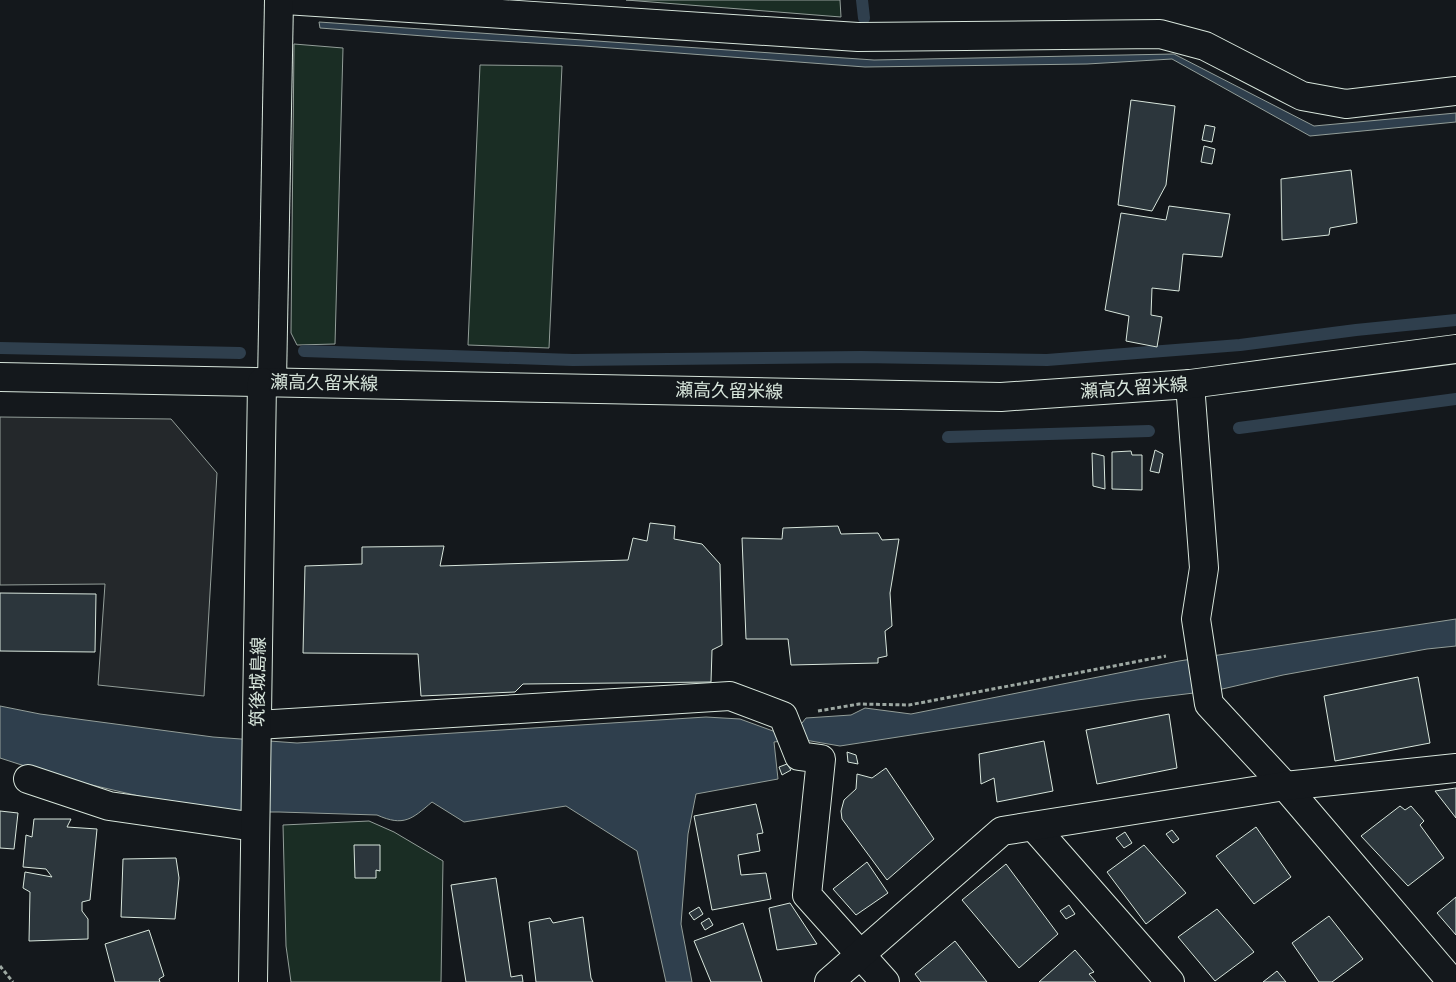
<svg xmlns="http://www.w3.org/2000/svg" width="1456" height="982" font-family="Karla,'Noto Sans JP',sans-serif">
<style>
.green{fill:#1a2d24;stroke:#939e99}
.parking{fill:#24282b;stroke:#939e99}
.water{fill:#2f3f4d;stroke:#939e99}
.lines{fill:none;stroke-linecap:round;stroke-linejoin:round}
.stream{stroke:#2f3f4d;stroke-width:12}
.building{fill:#2c363c;stroke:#d8e6dc}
.minor-casing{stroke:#d8e6dc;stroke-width:30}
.major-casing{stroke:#d8e6dc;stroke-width:30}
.path{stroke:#9da8a2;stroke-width:3;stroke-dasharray:4 2.5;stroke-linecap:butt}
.minor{stroke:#14181c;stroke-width:28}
.major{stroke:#14181c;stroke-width:28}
.labels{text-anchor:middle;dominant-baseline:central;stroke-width:4;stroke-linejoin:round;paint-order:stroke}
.street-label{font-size:18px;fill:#d8e6dc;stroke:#14181c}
</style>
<rect width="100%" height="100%" fill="#14181c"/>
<g class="green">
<path d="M626,0H840L841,17Z"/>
<path d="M294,44L343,48L335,344L297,345L291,333Z"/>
<path d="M480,65L562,66L549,348L468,345Z"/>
<path d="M369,821L394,832L443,861L441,982H291L286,946L283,825Z"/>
</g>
<path class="parking" d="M0,417L171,419L217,473L204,696L98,685L105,584L0,585Z"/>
<g class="water">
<path d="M319,22L874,60L1174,54L1314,126L1456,113V122L1310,136L1172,59L1087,64L865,67L584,46L450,38L320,28Z"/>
<path d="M1456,619V646L1427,649L1283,675L1218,690L1137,700L840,746L799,739L774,742L778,779L696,794L688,834L681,924L692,982H666L637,851L566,806L464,822L432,802C412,819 404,827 377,815L279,812H207L62,778L0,758V706L40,714L213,737L297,743L706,717L740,719L773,731L802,723L806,718L851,715L865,708L911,714L1179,661Z"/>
</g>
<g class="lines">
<g class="stream">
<path d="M862,0L864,18"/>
<path d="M0,348L240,353"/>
<path d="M304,351L573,360L861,357L1047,360L1240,345L1356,330L1456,320"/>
<path d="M1239,428L1456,399"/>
<path d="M948,437L1149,431"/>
</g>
</g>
<g class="building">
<path d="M1131,100L1175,106L1166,185L1152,211L1118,205Z"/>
<path d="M1205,125L1215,127L1212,142L1202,140Z"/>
<path d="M1204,146L1215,149L1212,164L1201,162Z"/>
<path d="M1351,170L1357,223L1330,228L1329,235L1282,240L1281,179Z"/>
<path d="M1169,206L1230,214L1222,257L1183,254L1179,291L1152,288L1151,315L1162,317L1157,347L1126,341L1129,316L1105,310L1121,213L1166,220Z"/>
<path d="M1155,450L1163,454L1159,473L1150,471Z"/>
<path d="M1131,451L1132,455H1142V490L1112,489V452Z"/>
<path d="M1092,453L1104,456L1105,489L1093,486Z"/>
<path d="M650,523L675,526L674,539L702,544L720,564L722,645L712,650L711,682L523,684L515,692L421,696L418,654L303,653L305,566L362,564V547L444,546L440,566L628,560L633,538L647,541Z"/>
<path d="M838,526L841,534L878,533L882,540L899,539L890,593L892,626L885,631L887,656L878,658V663L791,665L788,639H746L742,538L782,539L783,528Z"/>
<path d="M0,593L96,594L95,652L0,651Z"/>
<path d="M1418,677L1430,743L1335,761L1324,696Z"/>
<path d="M1169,714L1177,768L1097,784L1086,730Z"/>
<path d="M1044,741L1053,791L997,802L994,778L981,784L979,754Z"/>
<path d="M847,752L856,755L858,764L848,762Z"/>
<path d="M787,764L791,770L782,775L779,767Z"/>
<path d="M886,768L934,839L887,880L842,819L841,811L844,800L856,789L857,774L872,778Z"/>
<path d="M1456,788V818L1435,791Z"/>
<path d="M756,804L763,833L757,834L760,851L738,855L741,875L766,873L771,899L712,910L694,816Z"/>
<path d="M1400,806L1405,810L1411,806L1424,821L1420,825L1444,858L1408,886L1361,836Z"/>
<path d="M0,811L18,813L14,849L0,848Z"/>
<path d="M34,819H71L67,827L97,829L90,900L82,902V911L88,919V939L29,941L30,892L23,888L25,872L52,877L46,869L23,867L26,835L32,837Z"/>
<path d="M1256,827L1291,877L1254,904L1216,856Z"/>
<path d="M1172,830L1179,839L1173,843L1166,834Z"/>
<path d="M1125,832L1132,843L1124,848L1116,838Z"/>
<path d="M354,845H380V871L376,870V878H355Z"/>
<path d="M1144,845L1186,893L1146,924L1107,872Z"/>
<path d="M176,858L179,878L175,919L121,917L123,859Z"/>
<path d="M867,862L888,893L856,915L833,889Z"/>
<path d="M1006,864L1058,934L1019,968L962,900Z"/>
<path d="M496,878L511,977L522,975L523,982H466L451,885Z"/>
<path d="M1456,897V935L1437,913Z"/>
<path d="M790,903L817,944L777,950L769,908Z"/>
<path d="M1069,905L1075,914L1066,919L1060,911Z"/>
<path d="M699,907L703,914L694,920L689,913Z"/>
<path d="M1217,909L1254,952L1215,981L1178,937Z"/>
<path d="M1329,916L1363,959L1332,982H1319L1292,943Z"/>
<path d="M583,917L591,978L593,982H536L529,922L550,918L553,923Z"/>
<path d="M709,918L713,925L705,930L701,923Z"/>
<path d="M743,923L762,982H711L694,941Z"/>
<path d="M149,930L164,976L159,979L160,982H115L105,944Z"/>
<path d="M955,941L987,982H921L915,974Z"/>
<path d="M1075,950L1094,972L1089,974L1096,982H1039Z"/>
<path d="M1277,971L1286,982H1263Z"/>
</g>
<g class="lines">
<defs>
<g id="minor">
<path d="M285,0L858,37L1160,34L1205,46L1302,96L1346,104L1456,91"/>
<path d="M272,382L279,0"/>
<path d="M1190,384L1204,568L1196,619L1209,704L1285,786L1452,982"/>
<path d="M257,725L730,696L783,716L799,756L821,759L807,895L885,982"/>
<path d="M28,779L109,806L255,827"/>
<path d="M1034,827L1170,982"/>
<path d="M829,982L1002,831L1285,786L1456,768"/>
</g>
<g id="major">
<path d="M0,377L1001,397L1190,384L1456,349"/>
<path d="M253,982L262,382"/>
</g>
</defs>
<use href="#minor" class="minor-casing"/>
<use href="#major" class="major-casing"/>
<g class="path">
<path d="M818,711L859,704L909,705L1166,656"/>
<path d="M0,966L13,982"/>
</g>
<use href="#minor" class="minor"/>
<use href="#major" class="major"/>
</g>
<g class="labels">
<g class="street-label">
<text transform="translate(324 383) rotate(1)">瀬高久留米線</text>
<text transform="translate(1134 388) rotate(-4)">瀬高久留米線</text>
<text transform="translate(729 391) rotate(1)">瀬高久留米線</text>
<text transform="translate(258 682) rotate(-89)">筑後城島線</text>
</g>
</g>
</svg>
